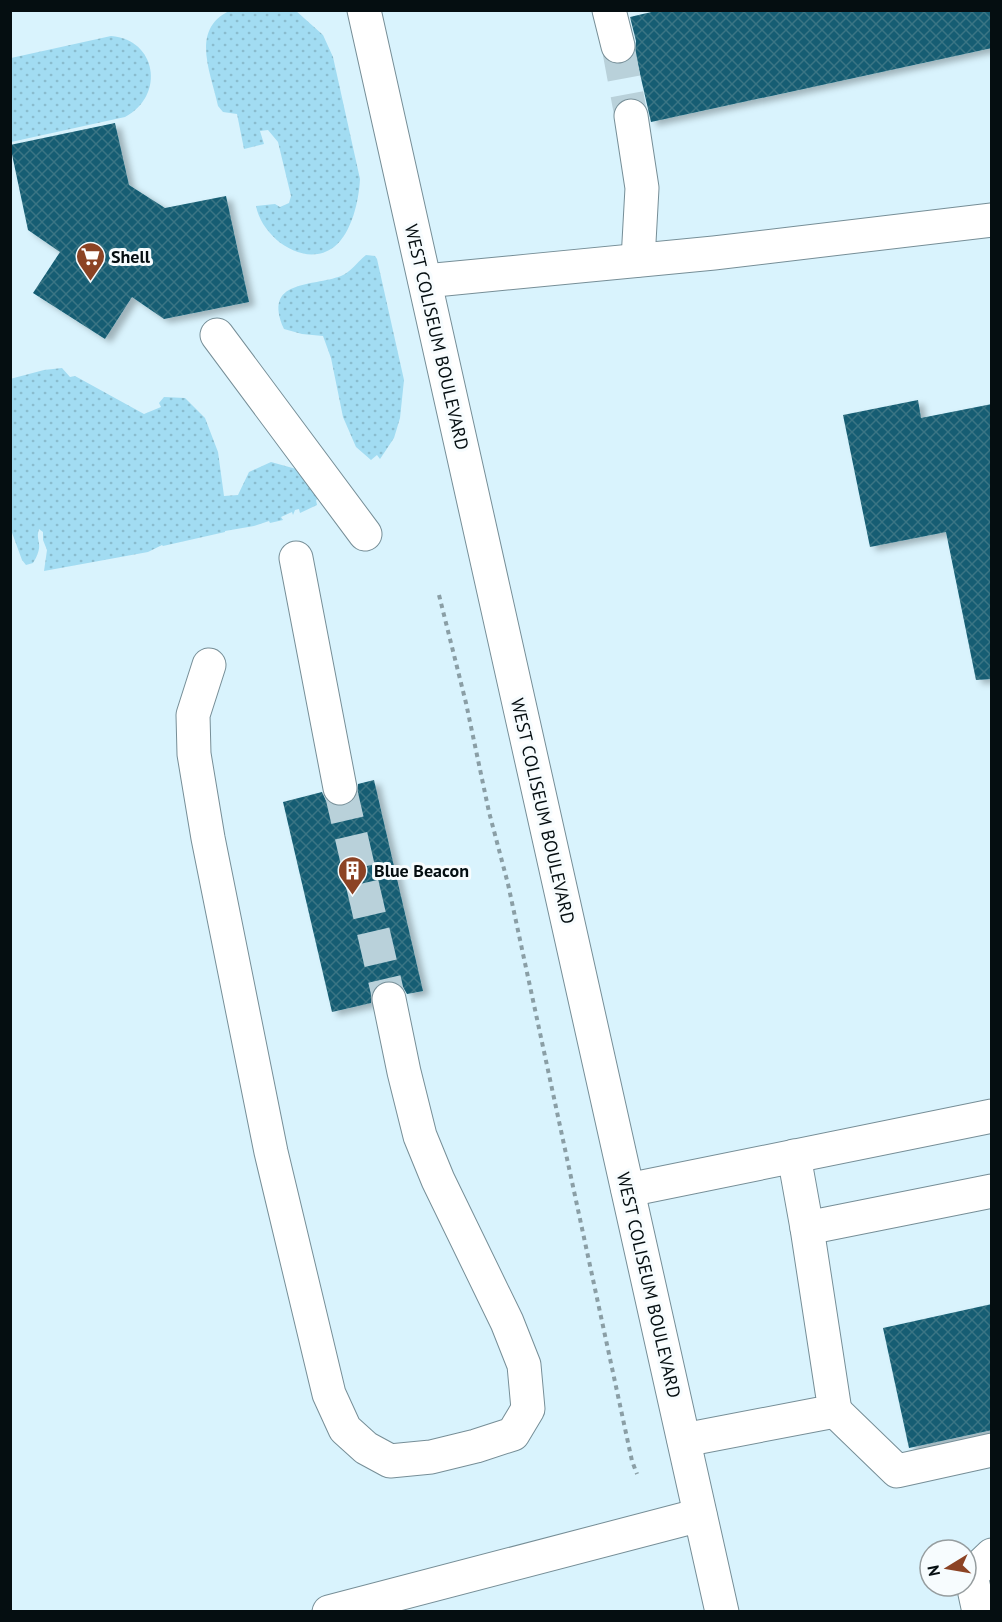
<svg xmlns="http://www.w3.org/2000/svg" width="1002" height="1622" font-family="'PT Sans',sans-serif">
<style>
.grass{fill:url(#grass-dots)}
.building{fill:url(#building-cross-hatch);filter:url(#shadow)}
.lines{fill:none;stroke-linecap:round;stroke-linejoin:round}
.minor-tunnel{stroke:#b9d1da;stroke-width:33;stroke-dasharray:33 16;stroke-linecap:butt}
.minor-casing{stroke:#768e97;stroke-width:35}
.major-casing{stroke:#768e97;stroke-width:35}
.path{stroke:#8a9ea5;stroke-width:4;stroke-dasharray:4.5 4.5;stroke-linecap:butt}
.minor{stroke:#fff;stroke-width:33}
.major{stroke:#fff;stroke-width:33}
.labels{text-anchor:middle;dominant-baseline:central;stroke-width:6;stroke-linejoin:round;paint-order:stroke}
.poi-label{font-size:18px;font-weight:bold;fill:#050e11;stroke:#f7fcfe;text-anchor:start}
.street-label{font-size:18px;fill:#050e11;stroke:#f7fcfe}
</style>
<defs>
<pattern id="grass-dots" width="8" height="8" patternUnits="userSpaceOnUse" patternTransform="scale(1.5)"><rect width="8" height="8" fill="#a2dcf2"/><path d="M2 2h.1M6 6h.1" fill="none" stroke="#8abcce" stroke-width="1.8" stroke-linecap="round"/></pattern>
<pattern id="building-cross-hatch" width="8" height="8" patternUnits="userSpaceOnUse" patternTransform="scale(1.5)"><rect width="8" height="8" fill="#135d73"/><path d="M0 0l8 8M0 8l8-8" fill="none" stroke="#3b7484"/></pattern>
<filter id="shadow"><feDropShadow dx="6" dy="4" stdDeviation="3" flood-color="#0004"/></filter>
</defs>
<rect width="100%" height="100%" fill="#d9f3fd"/>
<g class="grass">
<path d="M295,10L323,35L333,57L360,179C359,200 352,233 334,247C305,269 262,238 256,206L275,204L280,207L289,203L291,196L278,142L268,130L260,131L264,144L244,149L237,114L223,112L218,106C211,73 190,30 229,11Z"/>
<path d="M111,36C156,39 166,95 125,117L11,142V58Z"/>
<path d="M366,255L375,256L377,259L404,380L400,418L394,438L380,459L377,455L371,460L356,447L343,417L331,358L323,336L302,334L284,329C262,279 312,287 341,276C351,272 357,262 366,255Z"/>
<path d="M62,368L70,377L75,376L144,414L161,407L159,403L164,397L185,398L205,418L218,452L224,496L238,495L249,472L271,462L307,472L329,493L316,500L317,505L300,513L299,509L295,510L293,515L292,512L281,517L283,520L270,523L269,521L254,526L225,531V532L163,546L162,545L148,552L44,571L47,550L43,540V532L39,529C37,536 38,537 39,544C40,551 36,558 33,563L26,565L22,560L11,530L10,379L44,370Z"/>
</g>
<g class="building">
<path d="M660,10H992V48L651,122L635,52L636,41L630,17Z"/>
<path d="M115,123L129,185L165,208L226,196L249,302L164,319L132,297L105,339L33,293L60,252L28,230L10,145Z"/>
<path d="M918,400L921,418L992,404V679L976,680L946,532L870,547L843,415Z"/>
<path d="M374,780L423,991L407,994L403,987L395,981H385L377,985L371,993V1003L332,1012L283,802L322,792L326,801L333,805L344,806L352,803L357,795L358,784Z"/>
<path d="M992,1304V1430L909,1448L883,1328Z"/>
</g>
<g class="lines">
<g class="minor-tunnel">
<path d="M618,46L631,116"/>
<path d="M340,788L389,999"/>
</g>
<defs>
<g id="minor">
<path d="M609,10L618,46"/>
<path d="M631,116L642,188L638,260"/>
<path d="M425,281L714,253L992,220"/>
<path d="M217,335L365,534"/>
<path d="M296,558L340,788"/>
<path d="M209,665L193,715L194,754L208,838L271,1152L329,1394L345,1429L366,1448L390,1461L431,1457L476,1446L513,1434L528,1409L524,1365L507,1322L438,1180L420,1136L404,1072L389,999"/>
<path d="M628,1190L992,1116"/>
<path d="M807,1228L992,1191"/>
<path d="M835,1411L897,1471L992,1450"/>
<path d="M684,1440L835,1411L807,1228L794,1156"/>
<path d="M329,1612L700,1515"/>
<path d="M979,1612L971,1575L992,1555"/>
</g>
<path id="major" d="M364,10L722,1612"/>
</defs>
<use href="#minor" class="minor-casing"/>
<use href="#major" class="major-casing"/>
<path class="path" d="M439,595L466,703L489,812L508,884L632,1461L637,1474"/>
<use href="#minor" class="minor"/>
<use href="#major" class="major"/>
</g>
<defs>
<symbol id="supermarket-pin" viewBox="-11 -11 22 30"><path d="M0 17L-7.5 6A9.5 9.5 0 1 1 7.5 6Z" fill="#8c4324" stroke="#f7fcfe"/><path d="M-6-5.5h2.5l.6 2H6L4.5 2H-2.5L-4.4-4H-6ZM-1.5 3.2a1.3 1.3 0 1 0 .1 0ZM3 3.2a1.3 1.3 0 1 0 .1 0Z" fill="#fff"/></symbol>
<symbol id="building-pin" viewBox="-11 -11 22 30"><path d="M0 17L-7.5 6A9.5 9.5 0 1 1 7.5 6Z" fill="#8c4324" stroke="#f7fcfe"/><path d="M-4-6H4V6H1V3H-1V6H-4ZM-2.5-4.3h1.7v1.8h-1.7ZM.8-4.3h1.7v1.8H.8ZM-2.5-1h1.7V.8h-1.7ZM.8-1h1.7V.8H.8Z" fill="#fff"/></symbol>
</defs>
<g fill-rule="evenodd">
<use href="#supermarket-pin" x="74" y="240" width="33" height="45"/>
<use href="#building-pin" x="336" y="854" width="33" height="45"/>
</g>
<g class="labels">
<g class="poi-label">
<text x="111" y="256">Shell</text>
<text x="374" y="870">Blue Beacon</text>
</g>
<g class="street-label">
<text transform="translate(437 337) rotate(77)">WEST COLISEUM BOULEVARD</text>
<text transform="translate(543 811) rotate(77)">WEST COLISEUM BOULEVARD</text>
<text transform="translate(649 1285) rotate(77)">WEST COLISEUM BOULEVARD</text>
</g>
</g>
<rect width="1002" height="1622" fill="none" stroke="#050e11" stroke-width="24"/>
<g transform="translate(948 1568) rotate(259)"><circle r="28" fill="#f7fcfe" stroke="#969d9f" stroke-width="1.5"/>
<path d="M0-4.5L10 22L0 15L-10 22Z" fill="#8c4324"/>
<text y="-9" font-size="16" font-weight="bold" text-anchor="middle" fill="#050e11">N</text>
</g>
</svg>
